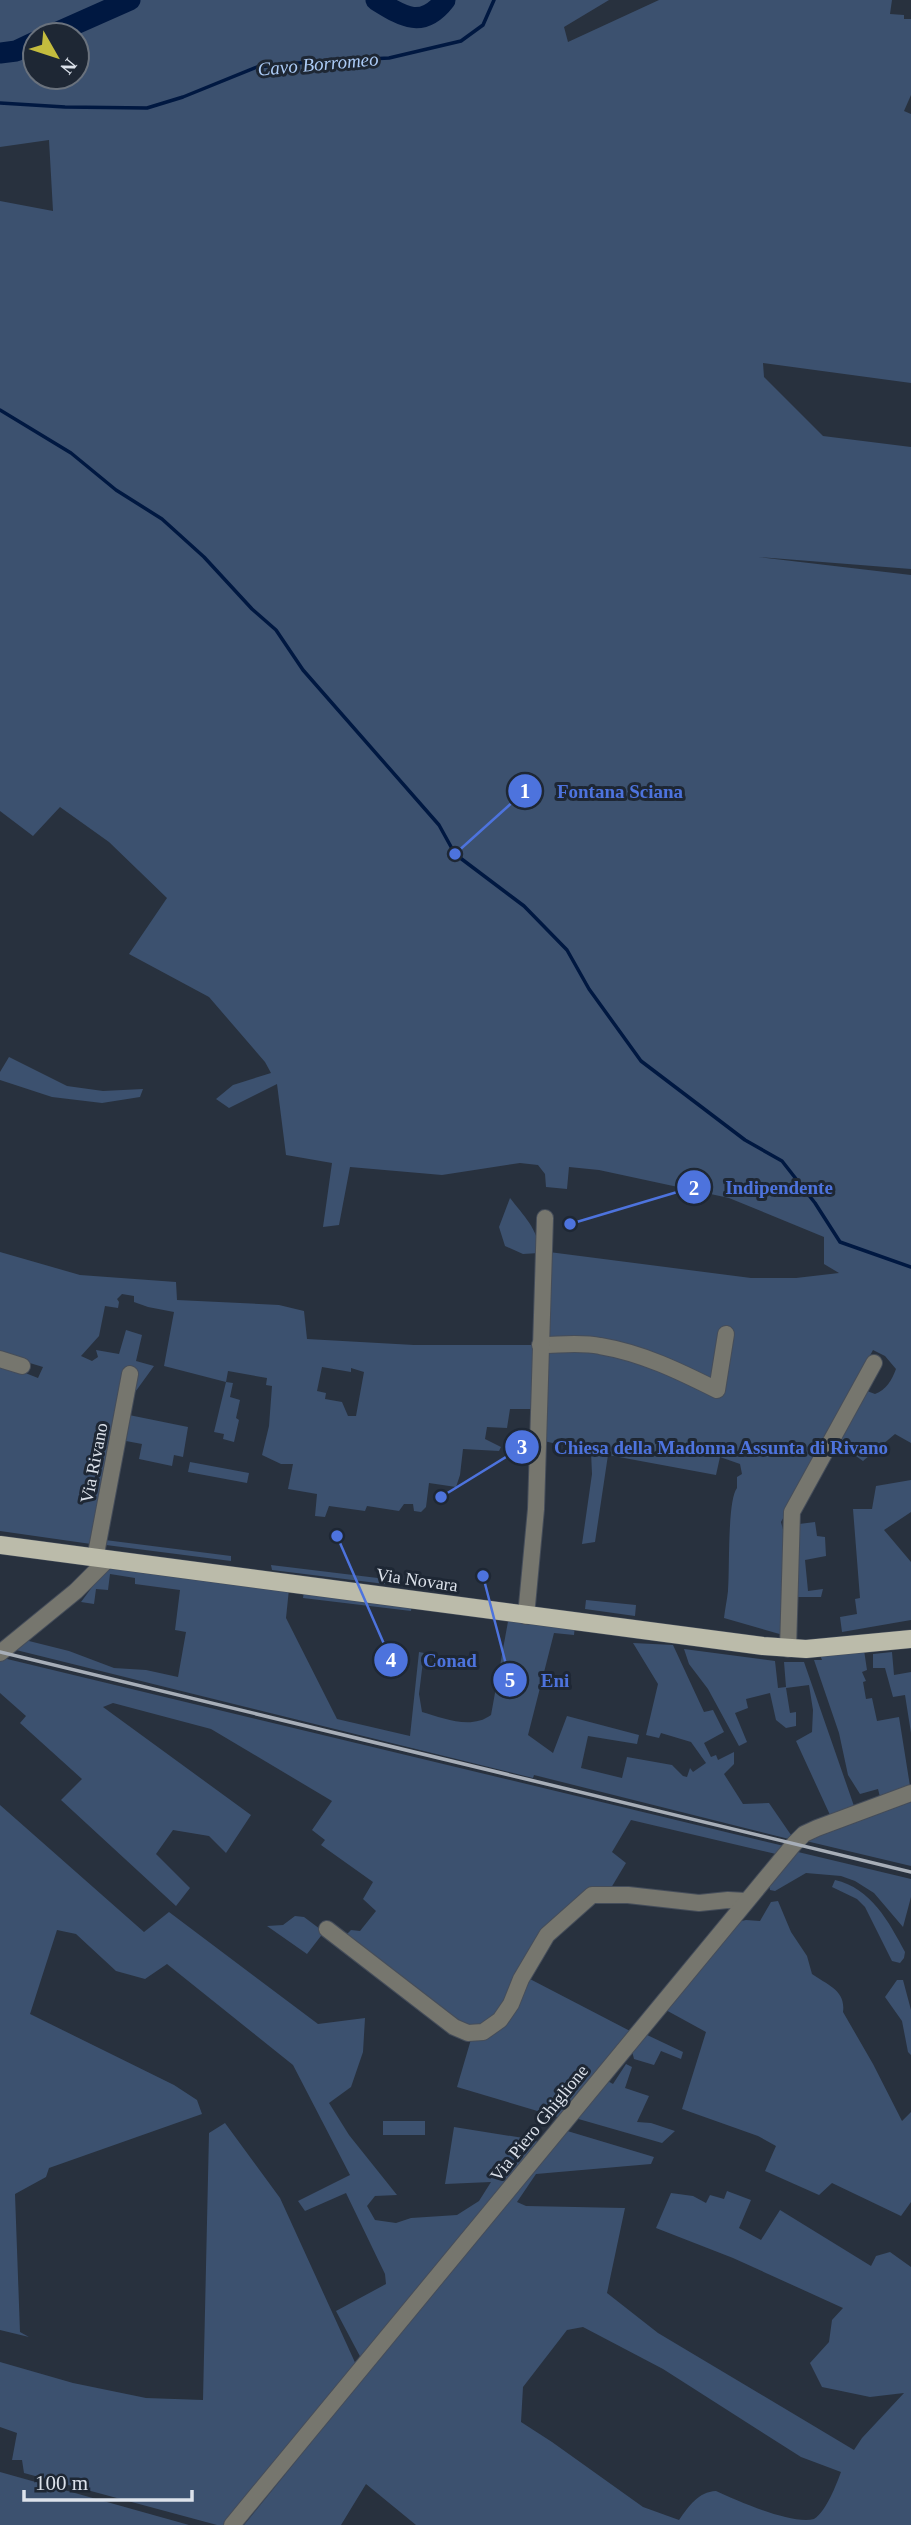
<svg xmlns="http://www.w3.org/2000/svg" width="911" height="2525" font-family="Georgia,serif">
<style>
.green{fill:#3c516f;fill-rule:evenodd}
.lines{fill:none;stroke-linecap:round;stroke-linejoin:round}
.stream{stroke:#001841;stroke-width:3.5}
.river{stroke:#001841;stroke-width:21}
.minor-casing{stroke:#454d5a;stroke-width:18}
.major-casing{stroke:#454d5a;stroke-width:19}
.minor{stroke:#76766e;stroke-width:16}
.major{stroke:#bba;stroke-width:18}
.rail{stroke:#a7aeb8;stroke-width:3.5}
.labels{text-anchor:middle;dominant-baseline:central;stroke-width:6;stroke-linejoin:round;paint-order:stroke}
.street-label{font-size:18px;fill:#dce2eb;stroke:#1e2734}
.water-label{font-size:19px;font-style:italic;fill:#accbf6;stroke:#1e2734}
.leader{fill:none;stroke:#4d73dd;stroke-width:2.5}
.callout-dot{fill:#4d73dd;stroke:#1e2734;stroke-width:2.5}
.mark-label{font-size:21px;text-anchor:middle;font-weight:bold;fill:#fff}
.callout-label{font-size:19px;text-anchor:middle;font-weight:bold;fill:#4d73dd;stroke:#1e2734;stroke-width:6;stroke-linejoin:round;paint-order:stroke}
</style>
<rect width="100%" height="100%" fill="#28313e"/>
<g class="green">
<path d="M0,0H609L564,27L568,42L659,0H892L890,14L904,15V19H911V95L904,111L911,114V383L763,363L764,377L823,436L911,447V569L758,557L911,575V1443L895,1434L863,1461L832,1439L867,1391L875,1394C886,1390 892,1380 896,1369L885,1356L873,1350L781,1522L786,1541L783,1635L724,1618C725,1609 727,1600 728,1591C730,1570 727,1501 737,1488V1477L742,1474L740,1464L720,1457L716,1475L608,1455L595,1542L582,1544L592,1474L591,1452L544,1441L549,1252L751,1278H796L839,1273L824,1264V1237L729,1198L599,1170L569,1167L567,1189L546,1187L545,1174L538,1165L520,1163L442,1175L350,1167L339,1225L323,1227L332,1163L286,1155L277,1084L229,1108L216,1099L233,1085L271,1073L265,1062L209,997L129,954L167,898L109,842L60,807L33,836L0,811V201L53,211L49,140L0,147ZM35,35H77V77H35Z"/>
<path d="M9,1057L67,1086L103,1091L143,1089L140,1097L102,1103L52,1097L0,1080V1072Z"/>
<path d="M510,1198C523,1215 540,1231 539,1253L523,1254L505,1246L499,1227Z"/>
<path d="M0,1252L80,1275L176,1282L177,1300L279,1305L304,1311L307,1339L414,1345H537L535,1409H510L507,1428L487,1427L485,1439L501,1447L499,1451L463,1449L460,1475L456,1487L429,1483L426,1507L421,1512L414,1511L413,1504H404L399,1511L367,1506L365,1511L329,1506L325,1517L315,1516L317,1494L288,1489L293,1464H281L262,1455L269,1426L272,1386L266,1385L267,1378L228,1371L226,1382L233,1383L230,1397L240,1400L236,1418L239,1420L234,1442L223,1439L224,1434L214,1432L226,1382L164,1366L174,1312L148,1307L134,1302V1296L122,1294L117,1299L119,1302L118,1308L105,1306L99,1336L81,1356L92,1361L98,1357L96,1350L119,1354L126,1330L142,1335L136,1361L154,1366L133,1395L91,1544L0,1531V1363L38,1378L43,1367L0,1354ZM322,1367L351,1372V1368L364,1372L356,1416H348L342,1402L325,1399L326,1393L317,1391Z"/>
<path d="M129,1415L188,1427L183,1457L174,1455L172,1466L139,1459L142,1444L126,1441L129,1424L126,1422Z"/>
<path d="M190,1462L249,1473L247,1483L188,1472Z"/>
<path d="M911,1480V1512L884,1530L911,1562V1620L842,1632L840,1617L857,1614L855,1599L860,1598L853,1509H872L876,1486Z"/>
<path d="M815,1522L817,1536L825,1537L826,1556L805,1560L808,1591L823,1589L821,1597H797L799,1524Z"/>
<path d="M105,1540L231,1556V1561L106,1545Z"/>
<path d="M271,1565L386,1579L385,1584L272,1570Z"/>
<path d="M113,1567L289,1589L286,1618L337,1719L410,1736L419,1652L424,1653L419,1694L422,1712C443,1718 471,1730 491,1715L509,1616L575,1625L574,1635L554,1633L528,1735L553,1753L567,1716L639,1735L637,1744L588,1736L581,1768L622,1778L627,1757L672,1765L683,1776L687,1777L690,1768L693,1772L706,1763L691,1742L661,1733L659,1738L646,1735L658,1684L633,1643L673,1645L704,1712L713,1710L724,1732L704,1743L711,1757L716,1755L718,1760L734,1752V1764L724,1774L743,1804L769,1803L791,1835L789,1839L534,1775L533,1778L12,1649L25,1640L69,1651L114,1668L146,1670L178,1677L186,1632L175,1630L180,1590L135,1584V1578L110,1574L108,1590L96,1589L94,1604L81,1602L101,1575Z"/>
<path d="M304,1591L412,1604L411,1611L303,1598Z"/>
<path d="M586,1600L636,1605L635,1616L585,1609Z"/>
<path d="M684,1649L775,1661L778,1688L786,1687L784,1662H804L854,1806L830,1815L796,1741L812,1732L813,1710L809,1685L786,1688L790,1713L796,1712V1726L786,1728L776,1720L770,1693L746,1699L748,1708L735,1713L747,1742L739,1746L708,1689L689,1664Z"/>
<path d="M864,1650L867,1670L862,1672L866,1681L863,1682L866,1699L872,1698L877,1721L899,1717L910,1786L880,1797L878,1789L860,1794L848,1775L839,1733L814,1660H822L820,1655Z"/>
<path d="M892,1652L894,1675L911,1672V1733L905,1695L893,1697L885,1668H873V1654Z"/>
<path d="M3,1658L784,1846L776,1854L631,1820L612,1852L626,1863L611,1888L582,1897L498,2018L469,2029L344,1937L351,1930L360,1931L376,1911L363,1899L373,1882L321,1845L325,1840L312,1830L332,1801L211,1729L113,1703L103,1707L251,1815L226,1853L209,1836L173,1830L156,1854L190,1888L176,1906L61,1800L82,1779L20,1723L26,1716L0,1693V1661Z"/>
<path d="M911,1802V1866L806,1841Z"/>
<path d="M0,1805L144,1932L169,1912L318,2024L365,2018L363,2052L351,2087L329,2103L349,2135L397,2195L375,2196L367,2206L375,2220L396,2223L411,2218L457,2215L479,2201L491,2182L445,2184L454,2127L536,2140L539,2146L363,2362L336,2311L386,2284L385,2274L346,2193L305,2211L298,2201L350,2175L293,2065L167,1964L145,1979L116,1971L76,1934L57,1930L30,2014L174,2085L197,2100L202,2114L49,2168L46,2177L15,2194L20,2332L29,2337L0,2330Z"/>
<path d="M798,1852L911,1879V1897L903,1927L874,1893L855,1881L841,1876L806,1873L775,1891L770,1890L769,1883Z"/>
<path d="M835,1880C871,1888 889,1922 905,1952L904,1958L900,1963L892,1961L865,1907L857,1899L832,1887Z"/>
<path d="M778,1901L791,1932L807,1956L812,1974C827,1985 846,1990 843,2012L873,2064L902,2121L911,2112V2202L901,2216L832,2183L819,2195L765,2171L776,2146L758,2136L682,2109L706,2032L664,2009L737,1922L746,1920L760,1921L771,1902Z"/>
<path d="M295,1916L304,1917L324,1932L307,1954L267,1926L283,1925Z"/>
<path d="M528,1978L632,2032L561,2118L457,2087L472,2036H484Z"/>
<path d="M897,1980H903L911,2010V2055L908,2052L902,2021L885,1997Z"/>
<path d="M645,2034L683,2052L681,2059L661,2051L654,2065L634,2059L632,2051Z"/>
<path d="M626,2064L632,2067L625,2088L649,2096L637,2122L651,2123L675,2131L662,2143L575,2118L606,2080L613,2084Z"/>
<rect x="383" y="2121" width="42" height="14"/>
<path d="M225,2123L280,2198L358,2369L227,2525H217L24,2473L22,2460H12L17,2433L0,2427V2362L73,2383L146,2398L203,2400L209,2133Z"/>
<path d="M564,2130L654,2157L651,2164L536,2174L517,2202L526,2206L625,2208L607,2293L658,2333L854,2450L862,2438L904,2393L870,2397L822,2387L810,2363L829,2342L832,2320L843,2308L733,2258L656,2228L671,2193L693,2196L706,2203L710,2195L724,2199L727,2191L751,2200L739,2228L761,2240L780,2210L871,2266L876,2256L890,2252L911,2267V2525H416L366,2484L341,2525H244ZM583,2327L663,2369L801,2457L841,2472C836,2485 827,2510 814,2519C792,2525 738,2501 716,2491C698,2492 689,2506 679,2520L643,2507L552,2442L521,2422L523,2387L567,2330Z"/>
<path d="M0,2472L189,2525H0Z"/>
</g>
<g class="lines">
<g class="stream">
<path d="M0,103L65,107L147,108L183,97L257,67L309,62L389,58L461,41L483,25L494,0"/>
<path d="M0,410L71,453L116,490L162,519L204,557L252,609L276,630L303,670L439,825L455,854L524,906L567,950L589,989L641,1061L745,1140L782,1161L815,1203L840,1242L911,1267"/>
</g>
<g class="river">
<path d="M376,0C402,16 422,30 445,0"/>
<path d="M51,35L130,0"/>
<path d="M0,53L16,51L35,42"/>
</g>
<defs>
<g id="minor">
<path d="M540,1345C560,1345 581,1342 600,1346C642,1353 679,1371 717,1390L726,1334"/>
<path d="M0,1359L22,1366"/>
<path d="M95,1559L130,1374"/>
<path d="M526,1616L536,1509L545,1218"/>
<path d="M788,1649L792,1512L874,1363"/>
<path d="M0,1653L76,1591L107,1560"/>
<path d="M327,1929L454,2027L468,2033L483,2032L500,2020L511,2004L521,1979L547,1935L592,1895H628L699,1903L728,1900L746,1901"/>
<path d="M232,2525L794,1844L804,1834L817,1828L911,1793"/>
</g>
<path id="major" d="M0,1545L763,1646L806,1649L911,1639"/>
</defs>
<use href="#minor" class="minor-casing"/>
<use href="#major" class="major-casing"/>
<use href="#minor" class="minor"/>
<use href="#major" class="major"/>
<path class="rail" d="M0,1652L911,1872"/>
</g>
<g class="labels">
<g class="street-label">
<text transform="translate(94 1463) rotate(-79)">Via Rivano</text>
<text transform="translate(417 1580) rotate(8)">Via Novara</text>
<text transform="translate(539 2123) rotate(-51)">Via Piero Ghiglione</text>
</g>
<g class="water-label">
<text transform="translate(318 64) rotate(-5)">Cavo Borromeo</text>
</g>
</g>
<path class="leader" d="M455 854L525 791M570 1224L694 1187M441 1497L522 1447M337 1536L391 1660M483 1576L510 1680"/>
<g class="callout-dot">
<circle cx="455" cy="854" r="7"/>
<circle cx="570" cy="1224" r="7"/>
<circle cx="441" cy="1497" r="7"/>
<circle cx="337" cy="1536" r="7"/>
<circle cx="483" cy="1576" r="7"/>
<circle cx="525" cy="791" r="18"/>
<circle cx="694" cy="1187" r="18"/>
<circle cx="522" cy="1447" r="18"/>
<circle cx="391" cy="1660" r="18"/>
<circle cx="510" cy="1680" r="18"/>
</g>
<g class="mark-label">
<text x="525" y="798">1</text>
<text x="694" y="1195">2</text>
<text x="522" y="1454">3</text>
<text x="391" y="1667">4</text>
<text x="510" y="1687">5</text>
</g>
<g class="callout-label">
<text x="620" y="798">Fontana Sciana</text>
<text x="779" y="1194">Indipendente</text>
<text x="721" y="1454">Chiesa della Madonna Assunta di Rivano</text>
<text x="450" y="1667">Conad</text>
<text x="555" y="1687">Eni</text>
</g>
<g transform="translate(56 56) rotate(129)"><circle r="33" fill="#1e2734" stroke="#6a727d" stroke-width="2"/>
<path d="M0-5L12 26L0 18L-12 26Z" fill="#c4bc3e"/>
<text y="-10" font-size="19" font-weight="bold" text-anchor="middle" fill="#dce2eb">N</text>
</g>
<path d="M24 2490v10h168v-10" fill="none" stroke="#dce2eb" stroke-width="3.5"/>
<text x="35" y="2490" font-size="21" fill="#dce2eb" stroke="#1e2734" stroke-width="5" paint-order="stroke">100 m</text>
</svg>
